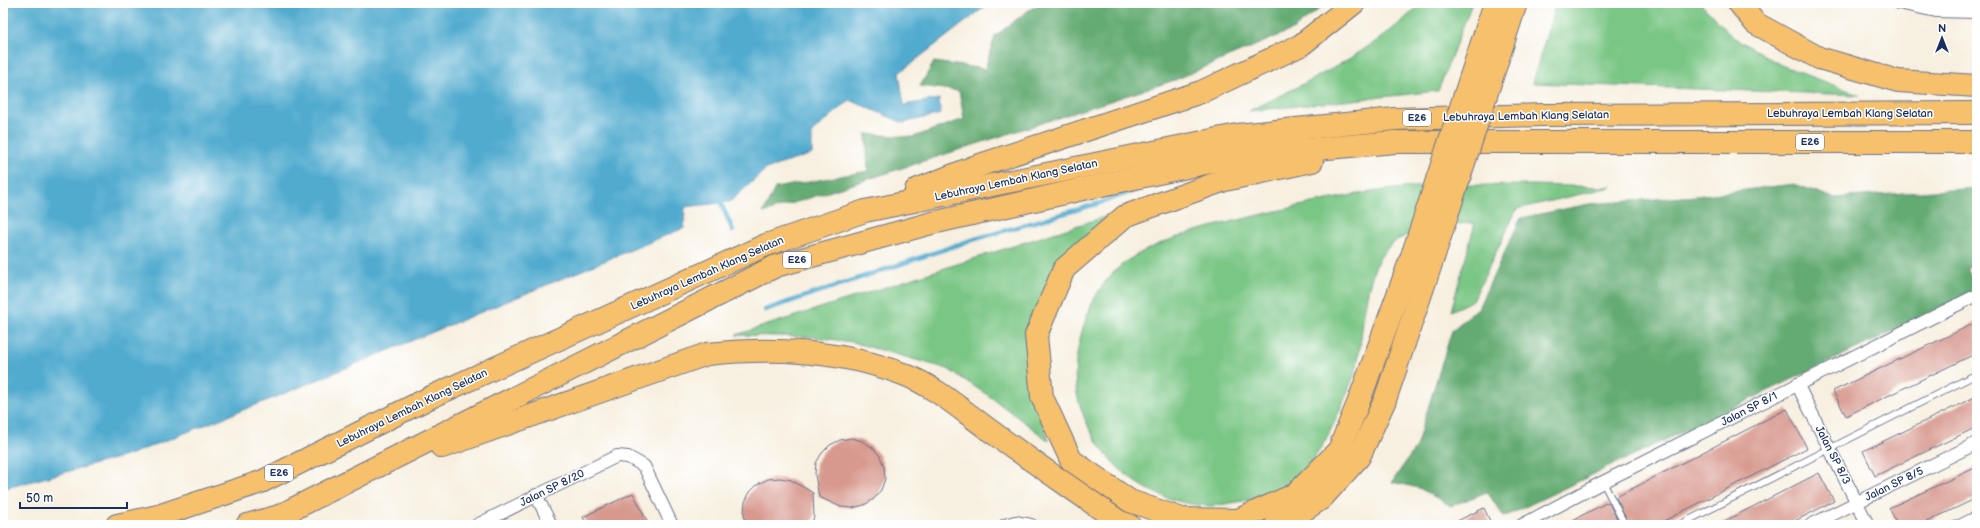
<svg xmlns="http://www.w3.org/2000/svg" width="1980" height="528" font-family="'Balsamiq Sans',sans-serif">
<style>
.green{fill:#7ac685;stroke:#4a7a72}
.forest{fill:#63ab72;stroke:#3f6d68}
.water{fill:#51abcf;stroke:#366d96}
.lines{fill:none;stroke-linecap:round;stroke-linejoin:round}
.stream{stroke:#51abcf;stroke-width:4.5}
.building{fill:#d7988d}
.service-casing{stroke:#68728b;stroke-width:8}
.minor-casing{stroke:#68728b;stroke-width:14}
.motorway-casing{stroke:#68728b;stroke-width:24}
.service{stroke:#fff;stroke-width:6}
.minor{stroke:#fff;stroke-width:12}
.motorway{stroke:#f7c06c;stroke-width:22}
.motorway-bridge-casing{stroke:#68728b;stroke-width:24;stroke-linecap:butt}
.motorway-bridge{stroke:#f7c06c;stroke-width:22}
.labels{text-anchor:middle;dominant-baseline:central;stroke-width:3;stroke-linejoin:round;paint-order:stroke}
.shield{fill:#fff;stroke:#5f6d8e;stroke-width:1}
.shield-label{font-size:10px;font-weight:bold;fill:#1b2f5e}
.street-label{font-size:11px;fill:#1b2f5e;stroke:#fff}
</style>
<rect width="100%" height="100%" fill="#fff"/>
<filter id="ink" filterUnits="userSpaceOnUse"><feTurbulence type="fractalNoise" baseFrequency=".025" numOctaves="2"/><feDisplacementMap in="SourceGraphic" scale="8" xChannelSelector="R" yChannelSelector="G"/><feConvolveMatrix kernelMatrix="1 2 1 2 8 2 1 2 1" color-interpolation-filters="sRGB"/></filter>
<filter id="wash" filterUnits="userSpaceOnUse"><feTurbulence type="fractalNoise" baseFrequency=".012" numOctaves="4" result="noise"/><feDisplacementMap in="SourceGraphic" scale="16" xChannelSelector="R" yChannelSelector="G"/><feGaussianBlur stdDeviation="0.9" result="paint"/><feColorMatrix in="noise" values="0 0 0 0 0 0 0 0 0 0 0 0 0 0 0 0 0 1.4 0 .05"/><feComposite in="paint" operator="in"/></filter>
<g filter="url(#wash)">
<rect width="100%" height="100%" fill="#f7efdf"/>
<g class="green">
<path d="M1421,3H1472L1438,91L1249,111C1309,81 1374,52 1421,3Z"/>
<path d="M1556,3H1700L1733,37L1781,65L1860,95L1532,83Z"/>
<path d="M1533,185L1611,187L1517,209L1473,300L1451,311L1475,223L1414,226C1407,240 1404,234 1393,243C1386,248 1380,257 1376,265C1363,298 1363,332 1357,366C1355,377 1349,387 1345,398C1332,428 1320,458 1294,479C1277,493 1253,500 1231,503C1224,504 1216,506 1209,506C1145,503 1093,459 1078,398C1072,375 1077,346 1084,325C1091,300 1106,275 1128,260C1165,237 1209,227 1251,217C1304,205 1359,191 1414,187C1453,184 1494,186 1533,185Z"/>
<path d="M1110,215L1060,263L1035,398L1049,441L992,398L948,369L852,342L814,337L736,335Z"/>
</g>
<g class="forest">
<path d="M1041,3H1327L1294,29L1175,80L763,213L775,188L868,171L866,134L913,137L964,119L959,91L920,86L934,62L985,69L995,36L1029,10Z"/>
<path d="M1794,184L1834,198L1977,188V261L1967,268L1977,291L1504,517L1487,492L1451,506L1419,488L1392,482L1416,447L1452,330L1478,308L1521,218L1589,204L1696,196Z"/>
</g>
<path class="water" d="M3,3H990L899,73L904,105L939,99L941,114L903,123L850,100L812,132V154L766,169L730,202L685,207L684,228L276,397L129,455L3,489Z"/>
<g class="lines">
<g class="stream">
<path d="M721,203L733,231"/>
<path d="M765,310L972,240L1100,203L1137,190"/>
</g>
</g>
<g id="blocks">
<g class="building">
<path d="M1977,322V353L1846,416L1833,391Z"/>
<path d="M1977,396V427L1875,476L1863,451Z"/>
<path d="M1787,409L1807,448L1656,525H1629L1616,497Z"/>
<path d="M851,438L862,441L872,447L880,456L884,467L885,479L881,490L874,499L864,505L852,508L841,507L819,497L815,474L816,463L822,453L830,445L840,440Z"/>
<path d="M1977,467V498L1920,525H1898L1889,508Z"/>
<path d="M1819,473L1834,501L1787,525H1717Z"/>
<path d="M780,478L791,480L813,493L814,517L811,525H745L744,513L745,502L750,492L758,484L768,479Z"/>
<path d="M633,493L649,525H587L583,517Z"/>
<path d="M1608,502L1620,525H1563Z"/>
<path d="M1484,508L1490,521L1483,525H1449Z"/>
</g>
</g>
</g>
<g filter="url(#ink)">
<use href="#blocks" fill-opacity="0" stroke="#68728b" stroke-width="1"/>
<g class="lines">
<defs>
<g id="service">
<path d="M1603,482L1625,525"/>
<path d="M1679,525L1977,374"/>
<path d="M1955,525L1977,514"/>
</g>
<g id="minor">
<path d="M1899,3L1936,11L1977,12"/>
<path d="M1797,384L1868,525"/>
<path d="M536,495L551,525"/>
<path d="M477,525L617,456L628,457L644,466L672,525"/>
<path d="M1005,525L1015,522L1031,525"/>
<path d="M1522,525L1603,482L1977,295"/>
<path d="M1811,525L1977,443"/>
</g>
<g id="motorway">
<path d="M1739,3L1755,23L1819,58L1898,81L1977,86"/>
<path d="M1312,161L1225,180L1125,216L1064,269L1036,335L1042,397L1071,460L1130,501L1182,519L1238,520L1296,494L1339,450L1359,401L1413,253"/>
<path d="M916,190L974,167L1201,92L1301,45L1354,3"/>
<path d="M442,447L707,354C773,347 841,350 903,374C935,386 964,412 992,432C1033,462 1076,491 1118,521L1129,525"/>
<path d="M117,525L158,516L261,482L431,397L766,245L865,211L1237,135L1395,119L1543,115L1977,113"/>
<path d="M247,525L279,516L776,266L932,223L1083,189L1239,156L1395,142H1977"/>
<path d="M1276,525L1295,516L1322,498L1359,457L1385,400L1433,258"/>
</g>
</defs>
<use href="#service" class="service-casing"/>
<use href="#minor" class="minor-casing"/>
<use href="#motorway" class="motorway-casing"/>
<use href="#service" class="service"/>
<use href="#minor" class="minor"/>
<use href="#motorway" class="motorway"/>
<defs>
<g id="motorway-bridge">
<path d="M1413,253L1495,3"/>
<path d="M1433,258L1516,3"/>
</g>
</defs>
<use href="#motorway-bridge" class="motorway-bridge-casing"/>
<use href="#motorway-bridge" class="motorway-bridge"/>
</g>
</g>
<g class="labels">
<g class="shield">
<rect x="1403" y="110" width="28" height="16" rx="3"/>
<rect x="1796" y="134" width="28" height="16" rx="3"/>
<rect x="783" y="252" width="28" height="16" rx="3"/>
<rect x="265" y="465" width="28" height="16" rx="3"/>
</g>
<g class="shield-label">
<text x="1417" y="118">E26</text>
<text x="1810" y="142">E26</text>
<text x="797" y="260">E26</text>
<text x="279" y="473">E26</text>
</g>
<g class="street-label">
<text x="1850" y="113">Lebuhraya Lembah Klang Selatan</text>
<text transform="translate(1526 116) rotate(-1)">Lebuhraya Lembah Klang Selatan</text>
<text transform="translate(1016 180) rotate(-12)">Lebuhraya Lembah Klang Selatan</text>
<text transform="translate(707 273) rotate(-24)">Lebuhraya Lembah Klang Selatan</text>
<text transform="translate(412 408) rotate(-26)">Lebuhraya Lembah Klang Selatan</text>
<text transform="translate(1749 409) rotate(-27)">Jalan SP 8/1</text>
<text transform="translate(1833 455) rotate(63)">Jalan SP 8/3</text>
<text transform="translate(1894 484) rotate(-26)">Jalan SP 8/5</text>
<text transform="translate(552 488) rotate(-26)">Jalan SP 8/20</text>
</g>
</g>
<rect width="1980" height="528" fill="none" stroke="#fff" stroke-width="16"/>
<g transform="translate(1942 38)" stroke="#ffffff" stroke-width="3" paint-order="stroke">
<path d="M0-3L7 15L0 10L-7 15Z" fill="#1b2f5e"/>
<text y="-6" font-size="11" font-weight="bold" text-anchor="middle" fill="#1b2f5e">N</text>
</g>
<path d="M20 502v6h107v-6" fill="none" stroke="#1b2f5e" stroke-width="2"/>
<text x="26" y="502" font-size="12" fill="#1b2f5e" stroke="#ffffff" stroke-width="3" paint-order="stroke">50 m</text>
</svg>
